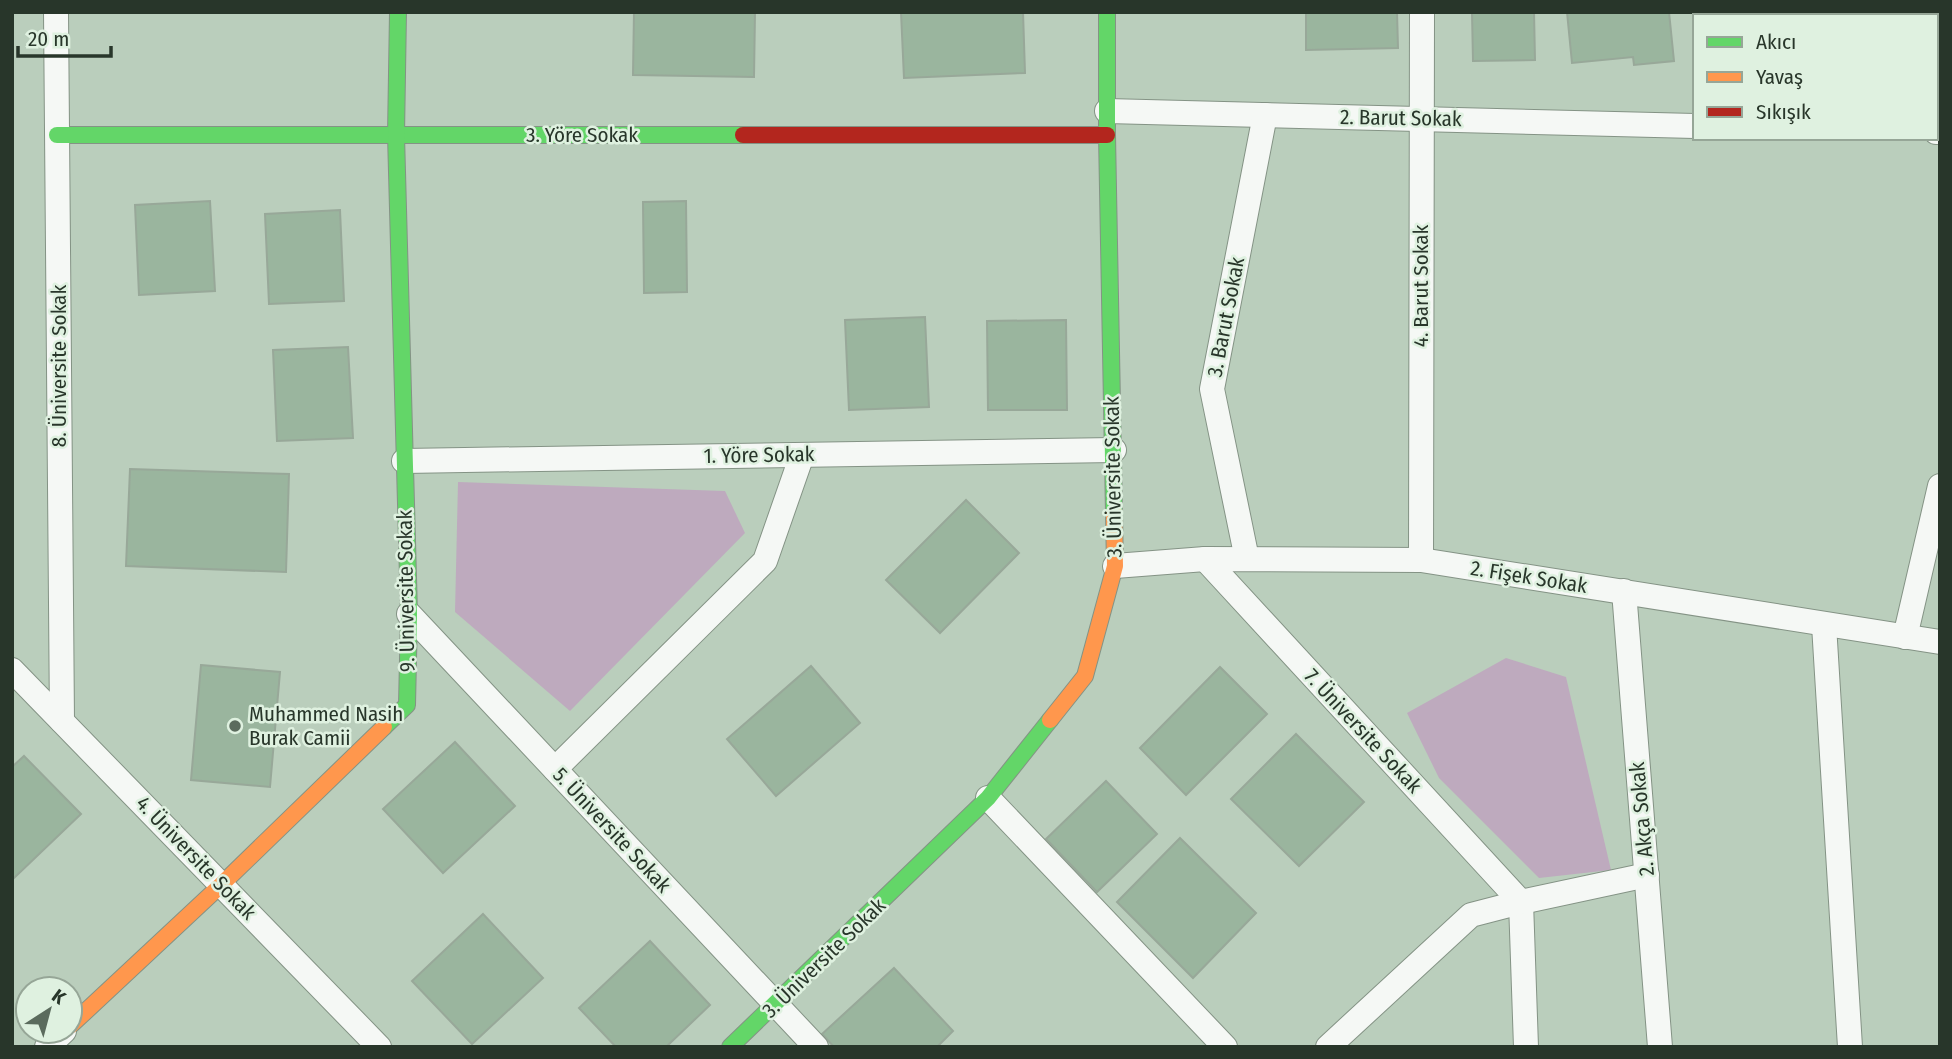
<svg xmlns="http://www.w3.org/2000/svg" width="1952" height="1059" font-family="'Fira Sans Condensed',sans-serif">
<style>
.green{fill:#beaabe}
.building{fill:#9ab59e;stroke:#98a899;stroke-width:2}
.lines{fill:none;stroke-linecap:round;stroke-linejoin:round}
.street-casing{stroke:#849385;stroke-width:26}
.fast-casing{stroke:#849385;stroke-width:18}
.slow-casing{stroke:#849385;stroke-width:18}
.jam-casing{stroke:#849385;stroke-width:18}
.street{stroke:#f5f8f5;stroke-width:24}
.fast{stroke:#63d668;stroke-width:16}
.slow{stroke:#ff974d;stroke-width:16}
.jam{stroke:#b3261e;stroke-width:16}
.poi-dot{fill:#5b6b5d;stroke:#dff1e0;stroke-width:2.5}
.labels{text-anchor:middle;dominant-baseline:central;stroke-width:5;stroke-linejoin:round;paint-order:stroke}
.street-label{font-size:21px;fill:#28362a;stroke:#dff1e0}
.poi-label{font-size:21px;fill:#28362a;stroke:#dff1e0;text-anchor:start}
</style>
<rect width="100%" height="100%" fill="#bacebc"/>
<g class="green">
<path d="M458,482L725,491L745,533L570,711L455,612Z"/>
<path d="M1506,658L1566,677L1611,870L1539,878L1439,778L1407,713Z"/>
</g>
<g class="building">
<path d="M634,12H755L754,77L633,75Z"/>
<path d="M901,12H1023L1025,73L904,78Z"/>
<path d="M1306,12H1397L1398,48L1306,50Z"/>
<path d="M1472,12H1534L1535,60L1473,61Z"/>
<path d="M1567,12H1669L1674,61L1634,65L1633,57L1572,63Z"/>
<rect x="1702" y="12" width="93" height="4"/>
<path d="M1828,12H1924V16H1829Z"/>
<path d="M210,201L215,291L139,295L135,205Z"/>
<path d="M686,201L687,292L644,293L643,202Z"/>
<path d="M340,210L344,301L269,304L265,214Z"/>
<path d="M925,317L929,407L849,410L845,320Z"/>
<path d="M1066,320L1067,410H988L987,321Z"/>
<path d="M348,347L353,438L277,441L273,350Z"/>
<path d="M130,469L289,474L286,572L126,566Z"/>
<path d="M966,500L1019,553L940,633L886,580Z"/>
<path d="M201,665L280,672L270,787L191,780Z"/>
<path d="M811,666L860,723L776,796L727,739Z"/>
<path d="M1220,667L1267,714L1186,795L1140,748Z"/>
<path d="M1296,734L1364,802L1299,866L1231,799Z"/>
<path d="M455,742L515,806L443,873L383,809Z"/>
<path d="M24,756L81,814L12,880V767Z"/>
<path d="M1106,781L1157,834L1097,892L1046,839Z"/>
<path d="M1180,838L1256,913L1193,978L1117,902Z"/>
<path d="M483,914L543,978L472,1044L412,981Z"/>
<path d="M650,941L710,1005L666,1047H616L579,1008Z"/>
<path d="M894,968L953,1031L937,1047H834L822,1034Z"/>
</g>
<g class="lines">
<defs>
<g id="street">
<path d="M56,12L62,721"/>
<path d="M1107,111L1695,126"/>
<path d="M1936,132H1940"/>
<path d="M404,461L1114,450"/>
<path d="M1205,559L1521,902"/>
<path d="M1247,559L1212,389L1265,115"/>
<path d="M1421,560L1422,12"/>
<path d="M1115,566L1205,559L1421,560L1940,642"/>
<path d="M1624,591L1660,1047"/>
<path d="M409,614L816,1047"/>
<path d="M1824,625L1850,1047"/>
<path d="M1905,637L1940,486"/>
<path d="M12,670L379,1047"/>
<path d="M555,769L765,561L802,455"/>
<path d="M988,798L1225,1047"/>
<path d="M1521,902L1526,1047"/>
<path d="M47,1047L64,1031"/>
<path d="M1328,1047L1471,915L1521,902L1647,875"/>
</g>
<g id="fast">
<path d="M1107,12V135L1114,513"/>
<path d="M57,135H743"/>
<path d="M384,727L407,705L409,614L396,135L398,12"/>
<path d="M730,1047L988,798L1050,720"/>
</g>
<g id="slow">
<path d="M1050,720L1085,676L1115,566L1114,513"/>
<path d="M70,1026L221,885L384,727"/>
</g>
<path id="jam" d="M743,135H1107"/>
</defs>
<use href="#street" class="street-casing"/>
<use href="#fast" class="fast-casing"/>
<use href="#slow" class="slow-casing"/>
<use href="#jam" class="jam-casing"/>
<use href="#street" class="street"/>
<use href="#fast" class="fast"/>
<use href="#slow" class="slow"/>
<use href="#jam" class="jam"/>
</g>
<circle class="poi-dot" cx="235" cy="726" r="7"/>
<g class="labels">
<g class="street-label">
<text transform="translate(1401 118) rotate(1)">2. Barut Sokak</text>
<text x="582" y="135">3. Yöre Sokak</text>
<text transform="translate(1421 286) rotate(-90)">4. Barut Sokak</text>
<text transform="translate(1226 317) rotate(-79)">3. Barut Sokak</text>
<text transform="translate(59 366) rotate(-90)">8. Üniversite Sokak</text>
<text transform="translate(759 455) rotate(-1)">1. Yöre Sokak</text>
<text transform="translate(1113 477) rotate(-91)">3. Üniversite Sokak</text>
<text transform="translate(1529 577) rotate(9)">2. Fişek Sokak</text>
<text transform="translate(406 591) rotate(-91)">9. Üniversite Sokak</text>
<text transform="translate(1363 731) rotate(47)">7. Üniversite Sokak</text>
<text transform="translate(1642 819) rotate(-95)">2. Akça Sokak</text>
<text transform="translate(612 830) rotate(47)">5. Üniversite Sokak</text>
<text transform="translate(196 858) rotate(46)">4. Üniversite Sokak</text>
<text transform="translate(824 958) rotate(-44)">3. Üniversite Sokak</text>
</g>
<g class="poi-label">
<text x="249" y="714">Muhammed Nasih<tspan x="249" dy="24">Burak Camii</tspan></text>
</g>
</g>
<rect width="1952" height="1059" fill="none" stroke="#28362a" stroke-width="28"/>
<rect x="1693" y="14" width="245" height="126" fill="#dff1e0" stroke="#96a697" stroke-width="2"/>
<rect x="1707" y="37" width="35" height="10" fill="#63d668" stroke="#96a697" stroke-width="2"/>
<text x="1756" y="49" font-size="21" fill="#28362a">Akıcı</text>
<rect x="1707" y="72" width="35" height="10" fill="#ff974d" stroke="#96a697" stroke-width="2"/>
<text x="1756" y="84" font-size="21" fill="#28362a">Yavaş</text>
<rect x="1707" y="107" width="35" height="10" fill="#b3261e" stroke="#96a697" stroke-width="2"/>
<text x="1756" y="119" font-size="21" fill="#28362a">Sıkışık</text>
<g transform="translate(49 1010) rotate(36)"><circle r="33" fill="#dff1e0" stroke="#96a697" stroke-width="2"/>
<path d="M0-5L12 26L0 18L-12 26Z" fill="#5b6b5d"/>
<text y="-10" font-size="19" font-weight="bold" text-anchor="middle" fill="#28362a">K</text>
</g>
<path d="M18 46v10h93v-10" fill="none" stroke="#28362a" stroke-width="3.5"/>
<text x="28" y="46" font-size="21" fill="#28362a" stroke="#dff1e0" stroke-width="5" paint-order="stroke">20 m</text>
</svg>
